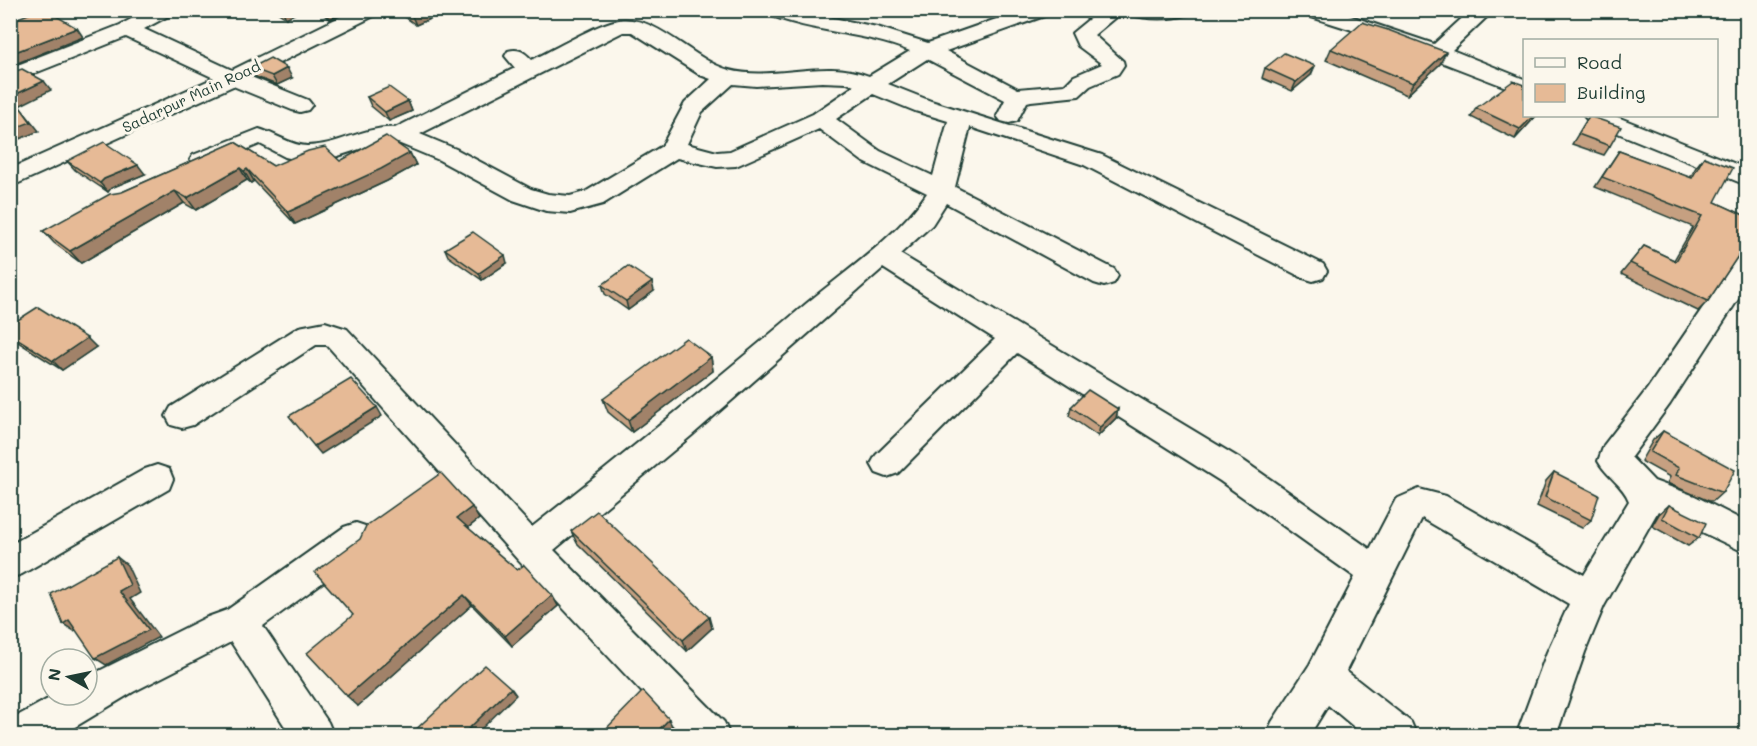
<svg xmlns="http://www.w3.org/2000/svg" width="1757" height="746" font-family="Mali,sans-serif">
<style>
.lines{fill:none;stroke-linecap:round;stroke-linejoin:round}
.minor-casing{stroke:#1f3d34;stroke-width:4}
.minor{fill:#fbf7ec;fill-rule:evenodd}
.wall{fill:#c6a081;stroke:#1f3d34;stroke-width:1.5}
.shaded-wall{fill:#a18269;stroke:#1f3d34;stroke-width:1.5}
.building{fill:#e6ba96;stroke:#1f3d34;stroke-width:1.5}
.labels{text-anchor:middle;dominant-baseline:central;stroke-width:6;stroke-linejoin:round;paint-order:stroke}
.far-street-label{font-size:15px;fill:#1f3d34;stroke:#fbf7ec}
</style>
<rect width="100%" height="100%" fill="#fbf7ec"/>
<filter id="ink" filterUnits="userSpaceOnUse"><feTurbulence type="fractalNoise" baseFrequency=".0167" numOctaves="2"/><feDisplacementMap in="SourceGraphic" scale="12" xChannelSelector="R" yChannelSelector="G"/><feConvolveMatrix kernelMatrix="1 2 1 2 8 2 1 2 1" color-interpolation-filters="sRGB"/></filter>
<g filter="url(#ink)">
<g class="lines">
<defs>
<g id="minor">
<path d="M148,10H175L172,14L144,29L232,70L354,10H381L378,14L251,77L308,100L312,105L308,110L300,112L292,110L233,86L10,187V169L214,78L126,37L10,83V68L120,25Z"/>
<path d="M764,10H794L877,27L928,43L1022,10H1053L1050,14L946,51L1018,89L1065,85L1074,76L1102,64L1078,46L1072,33L1100,10H1124L1094,35L1123,61L1124,65L1118,74L1090,86L1079,96L1031,101L1027,102L1017,121L1009,123L1001,121L997,116L1005,100L927,59L888,84L931,101L1102,155L1323,264L1327,271L1323,278L1313,281L1303,278L1084,165L970,127L955,187L1114,269L1118,276L1114,283L1104,286L1094,283L946,203L932,225L900,254L1244,461L1370,549L1396,499L1419,489L1446,496L1584,575L1629,501C1623,485 1606,476 1598,461L1604,445L1648,388L1736,259L1746,257V287L1670,404L1631,457L1654,481L1695,496L1746,522V553L1658,511L1604,606L1585,652L1556,736H1516L1547,652L1569,604L1422,518L1346,671L1411,722L1417,736H1365L1328,705L1309,736H1266L1272,722L1310,664L1355,577L1220,481L1017,353L898,473L887,477L876,473L871,464L876,455L995,339L883,268L691,436L554,550L724,722L730,736H683L518,560L327,345H316L193,425L182,428L171,425L166,416L171,407L299,327L325,322L347,329L532,527C625,454 717,379 807,303C846,271 900,234 927,193L862,161L819,129L736,166L717,167L677,158L603,204L570,213L546,211L513,200L439,160L398,143L375,144L338,156L306,162L285,157L260,144L202,168L193,165L190,160L193,155L259,129C274,133 292,146 307,146C338,146 364,126 395,128L515,68L505,56L508,51C520,48 524,52 532,60C551,51 600,22 619,20C658,15 692,60 729,70C774,82 823,58 869,76L910,51C864,32 813,33 767,14ZM623,32H632L700,75L711,79L685,103L662,146L585,192L570,196L548,194L531,189L456,149L420,134ZM822,82L847,83L854,86L813,114L730,151L717,152L687,144L702,112L733,84L756,86ZM873,94L915,111L948,121L933,176L880,151L836,119Z"/>
<path d="M1125,10H1193L1190,14C1169,20 1149,20 1128,14Z"/>
<path d="M1299,10H1333L1434,44L1471,10H1494L1452,50L1524,79V94L1384,40L1302,14Z"/>
<path d="M1584,116H1615L1746,168V185L1588,121Z"/>
<path d="M157,465L169,469L173,479L169,489L22,574L10,578V545L145,469Z"/>
<path d="M356,523L368,527L373,538L368,549L263,626L328,722L334,736H291L231,642L133,692L60,736H10V720L55,695H87V677L205,618L227,610L344,527Z"/>
</g>
</defs>
<use href="#minor" class="minor-casing"/>
<use href="#minor" class="minor"/>
</g>
<g class="wall">
<path d="M274,10H302L286,18Z"/>
<path d="M316,10H351L330,19Z"/>
<path d="M395,10H434L436,16L416,25Z"/>
<path d="M1331,49L1440,64L1407,95L1326,60Z"/>
<path d="M251,68L292,78L277,85L256,77Z"/>
<path d="M1265,68L1311,75L1292,91L1262,78Z"/>
<path d="M367,97L408,101L412,111L389,121L371,106Z"/>
<path d="M1476,108L1536,116L1515,139L1471,117Z"/>
<path d="M1589,116L1610,146L1604,155L1572,144Z"/>
<path d="M235,142L273,166L340,161L410,153L416,165L387,181L295,224L254,181L251,183L247,180L196,210L184,203L81,263L54,243L43,231L122,192Z"/>
<path d="M1619,151L1690,178L1696,167L1704,157L1715,202L1746,216V252L1743,255L1737,257L1708,301L1698,311L1621,274L1644,246L1674,260L1693,227L1595,187Z"/>
<path d="M67,161L145,174L111,188L108,192L75,170Z"/>
<path d="M445,249L507,263L482,280L448,256Z"/>
<path d="M602,285L654,291L628,310L605,294Z"/>
<path d="M10,325L96,347L62,370L13,339L10,336Z"/>
<path d="M711,357L713,371L632,432L608,412L603,399Z"/>
<path d="M1071,407L1118,409L1116,418L1098,436L1069,416Z"/>
<path d="M1663,431L1723,492L1713,501H1709L1667,483L1670,477L1641,461L1653,440Z"/>
<path d="M1554,472L1591,520L1582,528L1537,506L1546,481Z"/>
<path d="M1669,505L1699,538L1688,546L1652,526L1659,514Z"/>
<path d="M479,519L468,528L517,570L552,595L558,606L512,646L472,605L358,706L353,615Z"/>
<path d="M571,531L712,628L687,651L577,543Z"/>
</g>
<g class="shaded-wall">
<path d="M282,10H302L286,18Z"/>
<path d="M325,10H351L330,19Z"/>
<path d="M425,10H434L436,16L416,25L412,16Z"/>
<path d="M77,28L83,37L10,66V54Z"/>
<path d="M1446,52L1440,64L1407,95L1413,83Z"/>
<path d="M1315,66L1311,75L1292,91L1296,82Z"/>
<path d="M287,68L292,78L277,85L272,76Z"/>
<path d="M44,81L51,90L19,106L39,131L10,143V97Z"/>
<path d="M408,101L412,111L389,121L385,112Z"/>
<path d="M1533,116H1536L1515,139L1520,129Z"/>
<path d="M410,153L416,165L387,181L295,224L288,212Z"/>
<path d="M138,165L145,174L111,188L108,192L100,183L104,179Z"/>
<path d="M240,168L247,180L196,210L187,198Z"/>
<path d="M247,169L254,181L251,183L244,171Z"/>
<path d="M175,191L184,203L81,263L70,251Z"/>
<path d="M1746,246V252L1743,255L1734,258L1744,247Z"/>
<path d="M505,255L507,263L482,280L479,273Z"/>
<path d="M652,282L654,291L628,310L626,301Z"/>
<path d="M87,338L96,347L62,370L53,361Z"/>
<path d="M711,357L713,371L632,432L628,420Z"/>
<path d="M377,407L382,416L321,454L314,446Z"/>
<path d="M1118,409L1116,418L1098,436L1100,427Z"/>
<path d="M472,507L479,519L465,530L457,518Z"/>
<path d="M117,557L127,565L140,593L130,599L159,637L106,665L95,658L119,591Z"/>
<path d="M464,595L472,605L358,706L347,696Z"/>
<path d="M552,595L558,606L512,646L505,636Z"/>
<path d="M709,617L712,628L687,651L683,640Z"/>
<path d="M69,620L80,628L74,631L63,624Z"/>
<path d="M511,688L516,695L475,735H462Z"/>
<path d="M669,719L673,729L667,735H654Z"/>
</g>
<g class="building">
<path d="M39,10H46L77,28L10,54V21Z"/>
<path d="M404,10H425L412,16Z"/>
<path d="M1362,22L1388,30L1446,52L1413,83L1331,49Z"/>
<path d="M1284,53L1315,66L1296,82L1265,68Z"/>
<path d="M270,58L287,68L272,76L251,68Z"/>
<path d="M22,69L44,81L10,97V73Z"/>
<path d="M1513,81L1524,85V116H1533L1520,129L1476,108Z"/>
<path d="M389,87L408,101L385,112L367,97Z"/>
<path d="M15,100L31,122L10,130V102Z"/>
<path d="M1589,116L1621,127L1610,146L1578,134Z"/>
<path d="M386,136L410,153L381,169L288,212L247,169L244,171L240,168L187,198L175,191L70,251L43,231L110,194L122,192L235,142L273,166L308,151L325,147L340,161Z"/>
<path d="M104,142L138,165L104,179L100,183L67,161Z"/>
<path d="M1619,151L1692,178L1704,157L1733,168L1715,202L1746,216V246L1744,247L1708,301L1630,263L1644,246L1676,261L1702,216L1602,177Z"/>
<path d="M473,232L505,255L479,273L445,249Z"/>
<path d="M628,266L652,282L626,301L602,285Z"/>
<path d="M38,307L87,338L53,361L10,334V325Z"/>
<path d="M686,338L711,357L628,420L603,399Z"/>
<path d="M351,379L377,407L314,446L289,416Z"/>
<path d="M1088,390L1118,409L1100,427L1071,407Z"/>
<path d="M1663,431L1735,470L1723,492H1720L1676,475L1679,468L1650,452Z"/>
<path d="M1554,472L1599,495L1591,520L1545,497Z"/>
<path d="M441,473L472,507L457,518L517,570L524,565L552,595L505,636L464,595L347,696L307,653L353,615L315,572L360,539L366,526Z"/>
<path d="M1669,505L1706,523L1699,538L1662,518Z"/>
<path d="M597,511L709,617L683,640L571,531Z"/>
<path d="M117,557L130,585L119,591L149,630L95,658L69,620L63,624L51,594Z"/>
<path d="M485,665L511,688L462,735H410Z"/>
<path d="M643,691L669,719L654,735H600Z"/>
</g>
</g>
<g class="labels">
<g class="far-street-label">
<text transform="translate(191 96) rotate(-25)">Sadarpur Main Road</text>
</g>
</g>
<rect width="1757" height="746" fill="none" stroke="#fbf7ec" stroke-width="36"/>
<rect x="18" y="18" width="1721" height="710" fill="none" stroke="#1f3d34" stroke-width="2" filter="url(#ink)"/>
<rect x="1523" y="39" width="195" height="78" fill="#fbf7ec" stroke="#a3ada2" stroke-width="1.5"/>
<rect x="1535" y="58" width="30" height="9" fill="#fbf7ec" stroke="#a3ada2" stroke-width="1.5"/>
<text x="1577" y="69" font-size="18" fill="#1f3d34">Road</text>
<rect x="1535" y="84" width="30" height="18" fill="#e6ba96" stroke="#a3ada2" stroke-width="1.5"/>
<text x="1577" y="99" font-size="18" fill="#1f3d34">Building</text>
<g transform="translate(69 677) rotate(279)"><circle r="28" fill="#fbf7ec" stroke="#a3ada2" stroke-width="1.5"/>
<path d="M0-4.5L10 22L0 15L-10 22Z" fill="#1f3d34"/>
<text y="-9" font-size="16" font-weight="bold" text-anchor="middle" fill="#1f3d34">N</text>
</g>
</svg>
